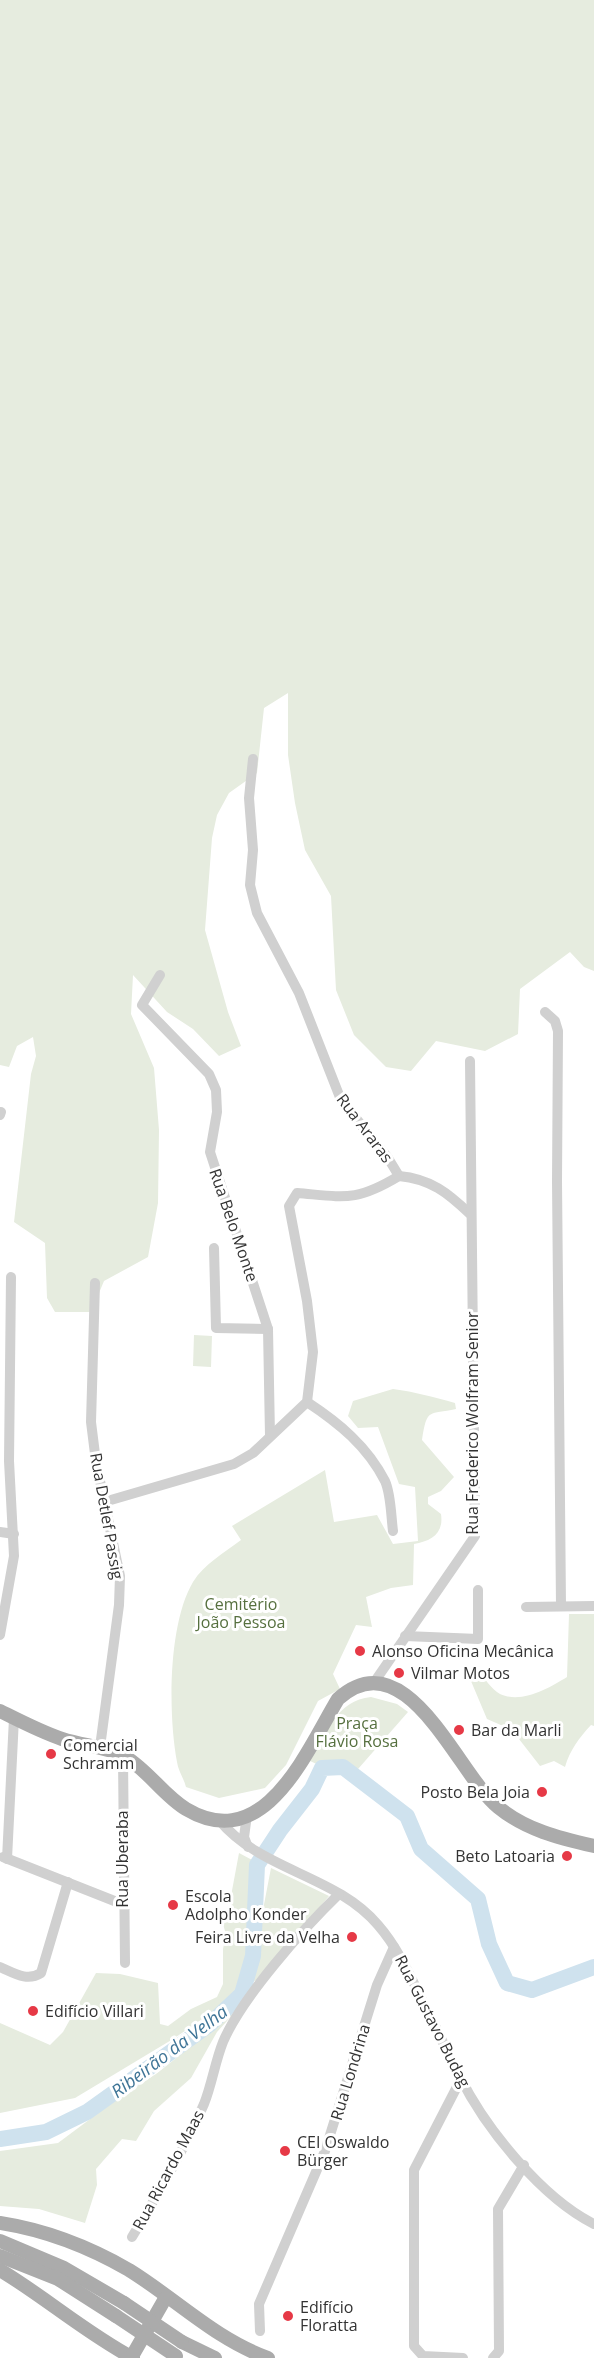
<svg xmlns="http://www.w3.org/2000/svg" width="594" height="2358" font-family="'Open Sans',sans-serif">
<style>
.green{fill:#e6ecdf}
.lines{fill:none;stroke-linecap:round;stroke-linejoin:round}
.river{stroke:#cfe2ee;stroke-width:16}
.minor{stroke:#d0d0d0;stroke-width:10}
.major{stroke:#ababab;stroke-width:14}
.major-bridge{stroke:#ababab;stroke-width:14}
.poi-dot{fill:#e63946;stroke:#fff;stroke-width:2}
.labels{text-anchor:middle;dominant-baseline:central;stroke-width:6;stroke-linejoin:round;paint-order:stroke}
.street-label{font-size:16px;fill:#333;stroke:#fff}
.park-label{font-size:16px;fill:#56703f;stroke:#fff}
.poi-label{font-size:16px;fill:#333;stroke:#fff;text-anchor:start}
.water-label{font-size:18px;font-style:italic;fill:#3f7597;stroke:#fff}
</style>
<rect width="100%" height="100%" fill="#fff"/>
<g class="green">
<path d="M0,0H594V971L584,967L570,952L520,989L518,1034L485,1051L436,1041L411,1071L386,1067L354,1035L336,990L331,896L305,850L295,803L288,755V693L264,708L257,773L229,793L217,815L212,838L205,930L228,1012L241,1046L219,1056L193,1029L167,1012L133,975L131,1014L154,1068L159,1130L158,1203L148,1257L104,1281L91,1312H55L47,1298L45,1243L14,1222L31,1074L36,1056L33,1037L17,1046L9,1067L0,1065Z"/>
<path d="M194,1335L212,1336L211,1367L193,1366Z"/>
<path d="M393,1389C415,1392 434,1397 455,1403L456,1409C429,1415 427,1407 422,1440L454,1477L441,1491L428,1497V1504L441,1514C444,1534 431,1541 414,1544L413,1585L391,1588L366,1597L372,1627L356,1625L333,1674L340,1689L318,1701L286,1765L265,1788L219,1798L186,1787C184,1779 178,1770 177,1762C168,1714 168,1624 193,1582C204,1564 224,1553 241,1540L232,1526L325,1470L334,1522L377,1515L393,1544L418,1541L415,1487L399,1484L378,1427L358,1428L348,1416L353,1401Z"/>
<path d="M569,1614H594V1726L591,1725C579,1738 570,1750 565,1767L554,1761L540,1766L512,1730L487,1719L468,1674L477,1670C484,1677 492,1690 500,1694C522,1704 549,1688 567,1677Z"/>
<path d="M371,1697L397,1704L408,1712L358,1769L339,1762L321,1766L310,1761C325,1734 337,1700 371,1697Z"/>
<path d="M239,1853L254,1861L247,1947L240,1990L222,2006L173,2039L75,2098L0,2113V2023L50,2045L63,2032L96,1973L120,1974L158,1983L160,2024L168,2026L191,2009L217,1997L223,1984V1949L226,1935L221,1916L228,1912Z"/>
<path d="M271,1868L329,1896L262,1976L250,1984L260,1943L261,1920Z"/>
<path d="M236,2011L217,2032L191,2078L154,2111L136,2141L122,2139L96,2169L97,2185L85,2223L39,2209L0,2206V2151L58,2143L121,2096L156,2074Z"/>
</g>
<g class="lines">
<path class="river" d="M0,2139L46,2132L87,2112L210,2024L242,1994L253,1956L257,1865L280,1830L312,1789L322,1768L343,1767L407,1816L421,1849L478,1899L489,1944L507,1983L532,1990L594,1967"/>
<g class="minor">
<path d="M253,759L249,798L253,850L250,885L257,913L299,993L341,1100L388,1158L399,1176"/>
<path d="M160,975L142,1005L209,1074L216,1090L217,1112L210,1152L268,1329L270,1436"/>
<path d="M545,1012L555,1021L558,1031L557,1181L561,1606"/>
<path d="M0,1115L1,1112"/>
<path d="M399,1176C431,1179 448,1193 470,1214"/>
<path d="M214,1248L216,1328L268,1329"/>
<path d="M95,1283L91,1422L96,1462L120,1576L119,1605L100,1747"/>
<path d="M307,1402C339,1423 367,1446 385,1481C391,1494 391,1516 393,1531"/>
<path d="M104,1502L234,1464L253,1453L307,1402L313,1352L307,1301L289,1206L297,1193C345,1197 356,1202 399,1176"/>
<path d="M0,1532L14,1534"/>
<path d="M526,1607L594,1606"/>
<path d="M0,1635L14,1556L9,1461L11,1277"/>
<path d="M405,1636L478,1639V1590"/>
<path d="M373,1684L475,1536L470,1061"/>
<path d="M123,1756L125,1963"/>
<path d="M247,1815L244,1837L248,1847"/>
<path d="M219,1820C261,1871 336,1875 378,1925C399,1949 412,1980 426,2008C438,2031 448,2054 460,2077C486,2129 542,2198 594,2224"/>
<path d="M3,1857L122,1904"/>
<path d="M7,1859L14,1718"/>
<path d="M0,1967C14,1973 27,1982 41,1973L68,1882"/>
<path d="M461,2079L414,2170V2346L423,2356L463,2358"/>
<path d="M132,2237C158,2194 184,2150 204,2104C212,2084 215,2062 223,2042C242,1997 303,1929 339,1894"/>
<path d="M260,2331L259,2304L325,2151L377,1985L394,1947"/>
<path d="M493,2358L499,2351L498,2209L524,2165"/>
</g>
<g class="major">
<path d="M0,1711C20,1721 41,1732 62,1739C83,1746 104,1746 124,1756C148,1770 163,1795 186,1809C265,1856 307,1750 338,1699C407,1637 458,1775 498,1807C526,1830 559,1838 594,1846"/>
<path d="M0,2223C45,2230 89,2247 129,2270C176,2299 215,2339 268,2358"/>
<path d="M0,2241L64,2268L124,2303"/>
<path d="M0,2256L58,2279L116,2316"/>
<path d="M0,2270C45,2297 86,2333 133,2358"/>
<path d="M182,2342L215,2358"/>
<path d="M131,2358L166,2297"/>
</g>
<g class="major-bridge">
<path d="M124,2303L182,2342"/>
<path d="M116,2316L176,2356"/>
</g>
</g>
<g class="poi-dot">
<circle cx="360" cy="1651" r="6"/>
<circle cx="399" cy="1673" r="6"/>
<circle cx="459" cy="1730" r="6"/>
<circle cx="51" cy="1754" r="6"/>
<circle cx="542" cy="1792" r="6"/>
<circle cx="567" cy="1856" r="6"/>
<circle cx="173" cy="1905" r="6"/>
<circle cx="352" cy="1937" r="6"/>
<circle cx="33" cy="2011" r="6"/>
<circle cx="285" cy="2151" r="6"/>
<circle cx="288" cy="2316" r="6"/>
</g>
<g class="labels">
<g class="street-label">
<text transform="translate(365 1128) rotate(53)">Rua Araras</text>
<text transform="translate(234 1225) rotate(71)">Rua Belo Monte</text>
<text transform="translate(472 1423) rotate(-90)">Rua Frederico Wolfram Senior</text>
<text transform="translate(107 1516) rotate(80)">Rua Detlef Passig</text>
<text transform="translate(122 1859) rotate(-90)">Rua Uberaba</text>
<text transform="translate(433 2021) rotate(63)">Rua Gustavo Budag</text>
<text transform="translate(350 2072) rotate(-73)">Rua Londrina</text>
<text transform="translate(168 2170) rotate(-62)">Rua Ricardo Maas</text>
</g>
<g class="park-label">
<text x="241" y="1604">Cemitério<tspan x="241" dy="18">João Pessoa</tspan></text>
<text x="357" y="1723">Praça<tspan x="357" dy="18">Flávio Rosa</tspan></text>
</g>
<g class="poi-label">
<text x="372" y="1651">Alonso Oficina Mecânica</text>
<text x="411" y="1673">Vilmar Motos</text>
<text x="471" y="1730">Bar da Marli</text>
<text x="63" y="1745">Comercial<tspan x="63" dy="18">Schramm</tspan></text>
<text x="530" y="1792" text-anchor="end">Posto Bela Joia</text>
<text x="555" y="1856" text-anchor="end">Beto Latoaria</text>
<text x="185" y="1896">Escola<tspan x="185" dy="18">Adolpho Konder</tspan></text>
<text x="340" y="1937" text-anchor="end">Feira Livre da Velha</text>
<text x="45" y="2011">Edifício Villari</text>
<text x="297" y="2142">CEI Oswaldo<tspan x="297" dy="18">Bürger</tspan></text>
<text x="300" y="2307">Edifício<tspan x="300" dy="18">Floratta</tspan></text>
</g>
<g class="water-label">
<text transform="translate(169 2051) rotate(-37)">Ribeirão da Velha</text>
</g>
</g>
</svg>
